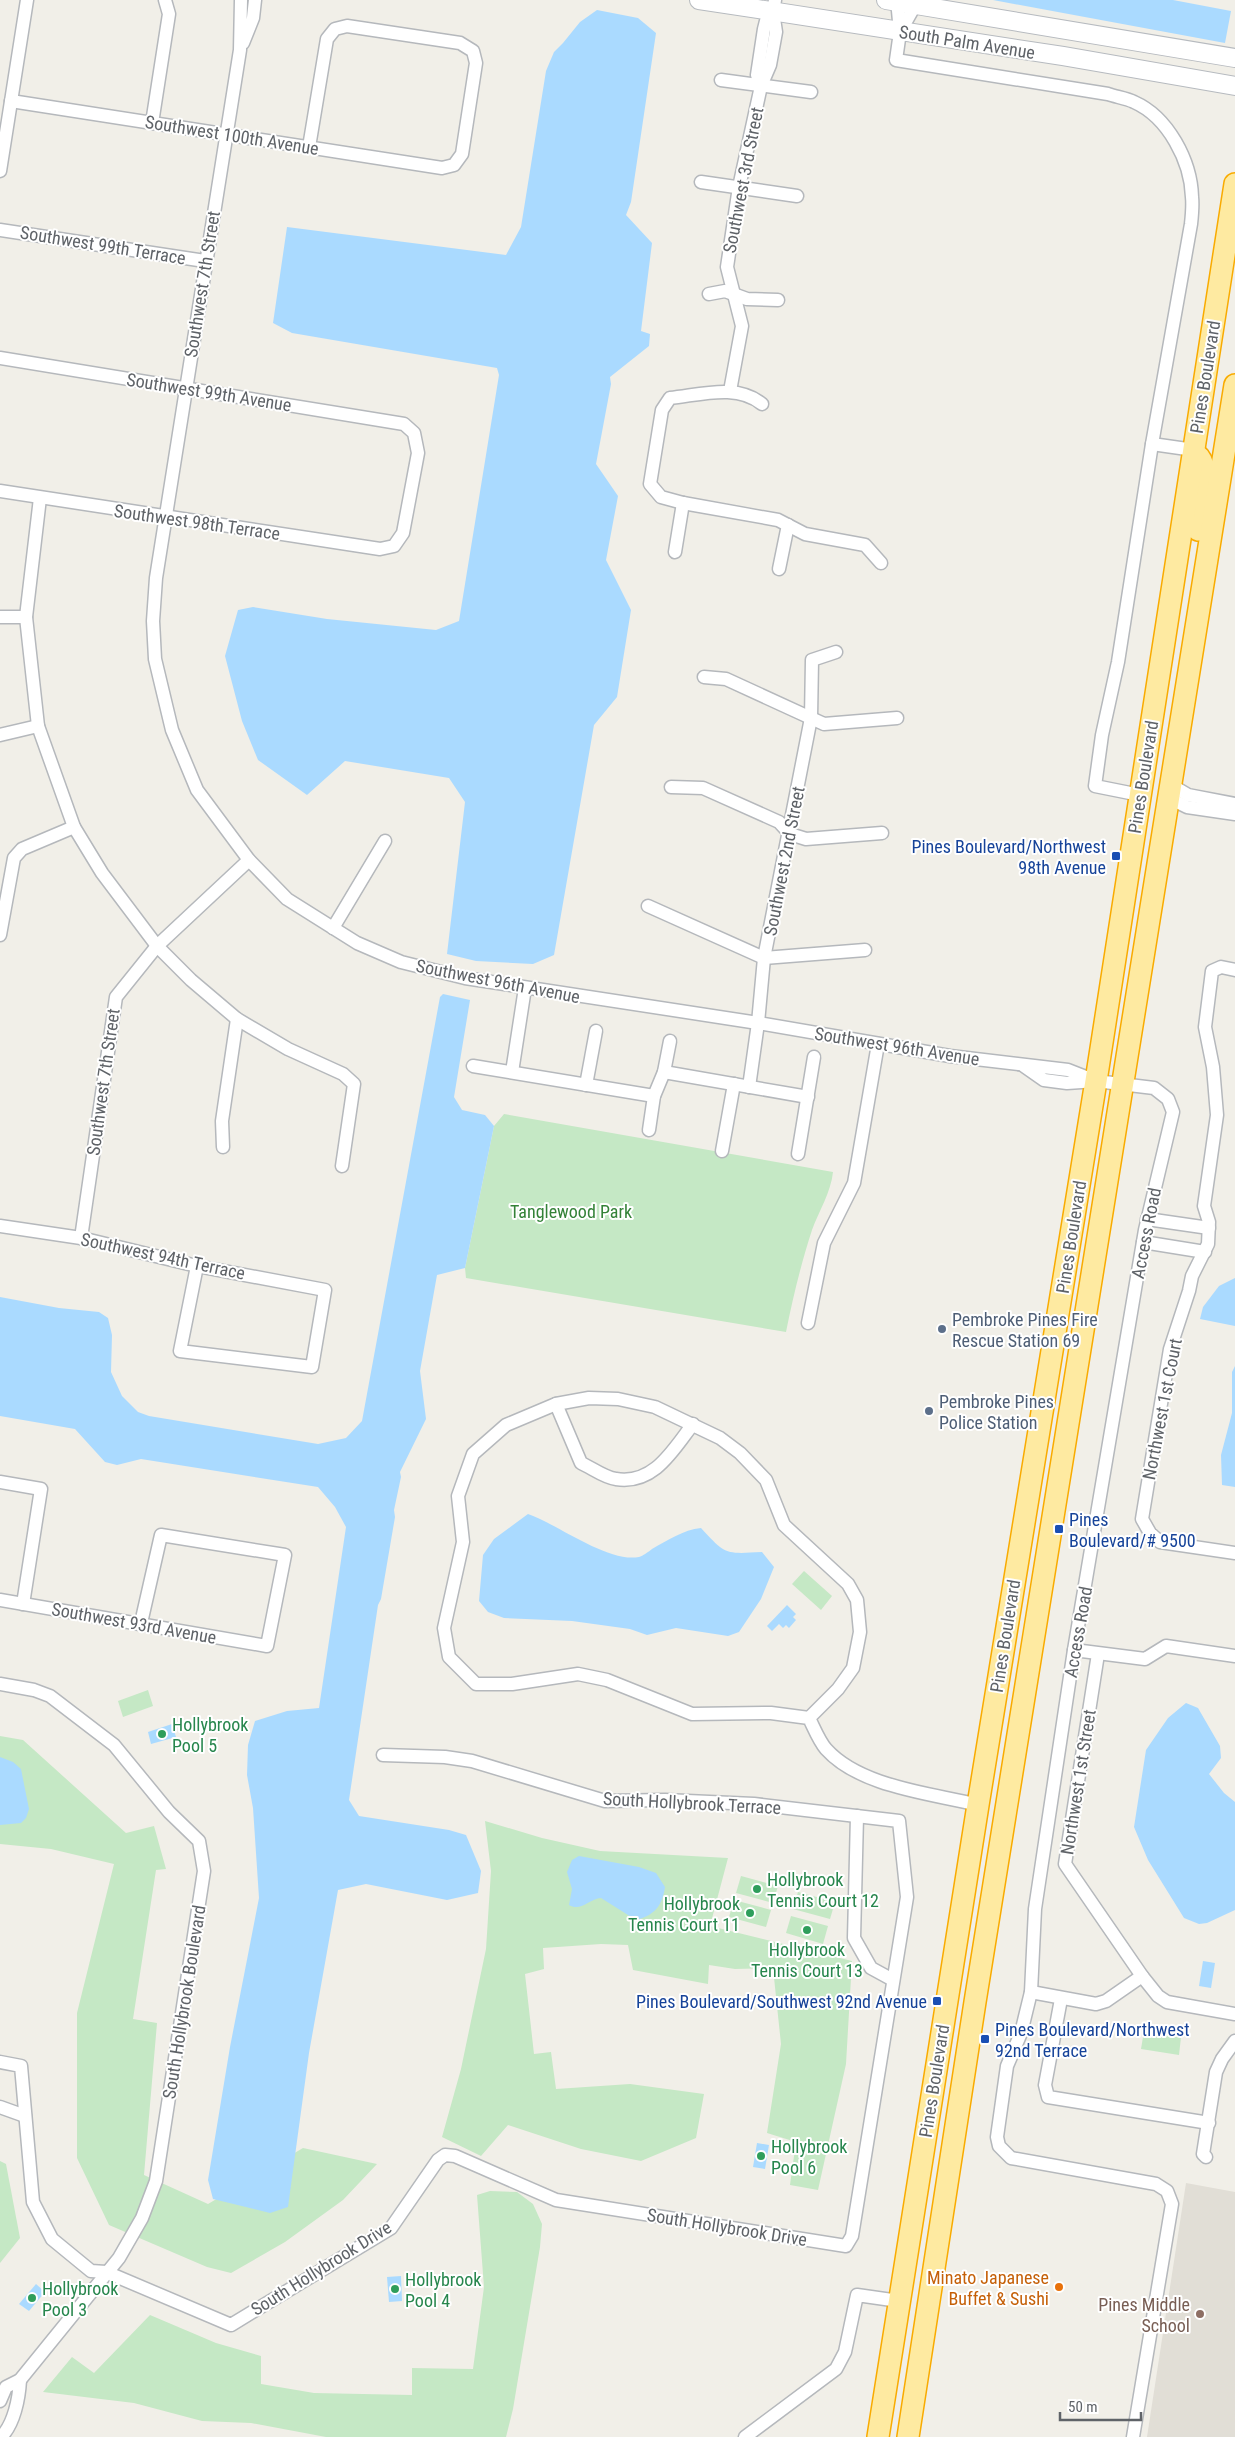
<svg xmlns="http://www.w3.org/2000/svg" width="1235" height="2437" font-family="'Roboto Condensed',sans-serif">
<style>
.education{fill:#e1ded6}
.green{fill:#c5e8c5}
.water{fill:#aadaff}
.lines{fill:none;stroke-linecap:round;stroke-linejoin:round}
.minor-casing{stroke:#b5b8bc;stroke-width:15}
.secondary-casing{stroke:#b6babf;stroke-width:20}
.trunk-casing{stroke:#f9ab00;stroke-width:24}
.minor{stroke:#fff;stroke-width:12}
.secondary{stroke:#fff;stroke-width:18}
.trunk{stroke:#feeaa1;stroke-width:21}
.transit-dot{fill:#1a4fb4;stroke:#fff;stroke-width:2}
.service-dot{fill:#5c6f8a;stroke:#fff;stroke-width:2}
.leisure-dot{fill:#2e9e5b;stroke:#fff;stroke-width:2}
.food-dot{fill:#e8710a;stroke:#fff;stroke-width:2}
.education-dot{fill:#8d6e63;stroke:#fff;stroke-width:2}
.labels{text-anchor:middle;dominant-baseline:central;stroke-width:4;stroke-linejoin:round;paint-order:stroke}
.street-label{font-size:18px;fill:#5f6368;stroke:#fff}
.transit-label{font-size:18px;fill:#164399;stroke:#fff;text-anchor:end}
.park-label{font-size:18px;fill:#348238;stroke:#fff}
.service-label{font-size:18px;fill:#4e5e75;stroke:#fff;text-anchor:start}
.leisure-label{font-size:18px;fill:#27864d;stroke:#fff;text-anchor:start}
.food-label{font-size:18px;fill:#c56008;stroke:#fff;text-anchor:end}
.education-label{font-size:18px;fill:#785e54;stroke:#fff;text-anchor:end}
</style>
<rect width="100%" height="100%" fill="#f1efe8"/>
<path class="education" d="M1186,2183L1235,2192V2437H1147Z"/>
<g class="green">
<path d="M504,1114L833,1172C831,1192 819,1211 812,1230C801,1264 793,1297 786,1332L466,1278L465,1268L494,1126Z"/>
<path d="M804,1571L832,1596L821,1610L792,1584Z"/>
<path d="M148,1690L153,1706L123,1717L118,1701Z"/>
<path d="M0,1736L23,1740L126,1833L154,1826L166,1869L156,1870L133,2019L157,2023L144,2175L208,2204L303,2148L377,2164L343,2200L285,2242L231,2273L207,2267L109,2225L77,2158V2013L114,1864L51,1849L0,1844Z"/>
<path d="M485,1821L542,1838L600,1851L728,1858L710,1926L852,1961L846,2064L818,2190L790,2185L796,2142L767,2133L781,2044L773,1968L735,1969L709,1965L708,1984L633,1970L628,1945L601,1944L543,1948L544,1969L525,1974L534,2054L551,2052L556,2089L630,2084L704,2094L696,2138L641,2161L581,2149L508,2125L481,2156L442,2137L461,2069L486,1949L491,1871Z"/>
<path d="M741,1876L778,1886L773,1903L736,1893Z"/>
<path d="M798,1892L835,1902L830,1919L793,1909Z"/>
<path d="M734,1900L771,1910L766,1927L729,1917Z"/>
<path d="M791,1916L828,1926L823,1944L786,1933Z"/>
<path d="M1144,2031L1181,2037L1179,2055L1141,2049Z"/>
<path d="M0,2161L6,2164L20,2238L0,2263Z"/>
<path d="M490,2191L517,2192L533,2204L542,2224L540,2247L513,2409L506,2437H326L251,2423L202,2421L134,2403L43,2392L72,2357L94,2373L150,2315L216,2343L261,2356V2384L314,2393L412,2395V2368L473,2369L484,2287L477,2195Z"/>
</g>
<g class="water">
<path d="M993,0H1173L1231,11L1225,43Z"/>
<path d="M597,10L638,18L656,33L631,202L626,215L652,243L641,331L650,334L649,346L610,377L611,384L596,464L618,496L606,560L631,610L617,697L594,725L554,955L533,964L476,961L447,954L465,802L449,778L345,761L307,795L258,760L242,721L225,656L238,610L253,607L327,619L436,630L459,621L499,375L497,368L292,333L273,323L287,227L506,255L521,227L546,71L554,52L563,43L580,22Z"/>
<path d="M443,994L470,1000L454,1097L462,1110L485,1115L494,1126L465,1268L437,1275L420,1371L426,1419L400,1472L401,1477L394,1510L395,1517L381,1599L378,1605L349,1800L359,1816L449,1830L466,1835L481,1871L478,1893L447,1900L366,1884L338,1890L309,2053L288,2207L270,2213L213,2199L208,2180L230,2047L259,1898L253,1808L247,1775L248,1745L255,1721L287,1711L319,1708L346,1527L335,1507L318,1487L141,1459L117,1465L105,1462L75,1429L0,1416V1297L59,1308L99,1312L108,1318L112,1335L111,1372L122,1396L138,1412L149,1416L318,1444L346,1438L362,1421L440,997Z"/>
<path d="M1235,1278V1326L1200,1319L1203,1307L1219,1286Z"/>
<path d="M1235,1366V1487L1222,1485L1221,1455L1232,1413V1372Z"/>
<path d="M528,1514C557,1524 608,1563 639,1557C643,1556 648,1552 652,1549C668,1540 683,1530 701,1528C726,1555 725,1554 762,1552L774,1567L761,1599L739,1632L728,1636L676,1628L647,1635L630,1629L572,1621L504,1618L488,1612L479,1601L483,1555L494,1539Z"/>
<path d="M787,1605L796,1614L793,1617L796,1620L789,1628L786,1625L783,1628L779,1624L772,1631L767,1626Z"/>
<path d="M1186,1703L1198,1708L1220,1746L1221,1758L1209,1774L1224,1793L1235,1802V1910L1207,1923L1199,1924L1184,1918L1148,1860L1134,1827L1146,1750L1168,1718Z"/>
<path d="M172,1724L176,1737L151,1744L148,1732Z"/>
<path d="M0,1757L13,1762L21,1769L29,1809L26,1818L21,1823L0,1825Z"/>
<path d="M579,1856L639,1867L656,1873L665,1887C662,1906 655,1915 636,1920L601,1898C589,1899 581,1912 569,1905L572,1889L567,1872L572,1860Z"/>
<path d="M1203,1961L1215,1963L1211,1988L1199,1986Z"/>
<path d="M757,2143L769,2145L765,2169L753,2167Z"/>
<path d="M401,2276L402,2301L389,2302L387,2277Z"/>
<path d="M36,2284L45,2292L29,2311L19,2304Z"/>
</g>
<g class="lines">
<defs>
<g id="minor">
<path d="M241,0L240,50L156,578L153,621L155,659L172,730L197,790L249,860L287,899L357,943L401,962L465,978L758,1023L950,1056L1068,1070L1096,1081"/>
<path d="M897,0L900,32L896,60L1108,94C1116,97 1126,98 1134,102C1168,117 1191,161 1192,197C1193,206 1192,215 1191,224L1152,444L1118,662L1102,735L1095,786L1140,795"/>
<path d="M900,32L918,0"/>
<path d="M243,43L253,18L255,0"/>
<path d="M721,80L811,92"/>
<path d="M761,86L757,75L764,29L766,21L773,12"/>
<path d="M11,101L442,168L454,165L462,154L476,63L473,51L460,43L347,26L335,29L327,39L309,147"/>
<path d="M152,123L169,14L165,0"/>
<path d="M0,171L27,0"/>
<path d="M701,182L797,196"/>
<path d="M0,230L205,261"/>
<path d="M709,294L725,291L747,299L778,300"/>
<path d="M0,358L404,424L414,433L418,453L403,533L394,546L380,549L0,491"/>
<path d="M730,391L742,326L727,267L739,187L761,86L770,65L776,32L773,12L775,0"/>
<path d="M762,404C737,383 700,395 670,398L662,410L650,484L661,497L683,503L778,520L805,534L865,545L881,563"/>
<path d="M1152,444L1194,450"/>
<path d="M40,498L26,617L38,726L74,827L102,873L157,946L191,980L237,1019L288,1049L343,1074L354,1084L342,1166"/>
<path d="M675,552L683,503"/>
<path d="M779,569L788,525"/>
<path d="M0,617H26"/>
<path d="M704,677L726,679L824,724L897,718"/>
<path d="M0,735L38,726"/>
<path d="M1171,785L1188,795L1235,804"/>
<path d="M671,787L703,788L779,822L790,834L806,839L882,833"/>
<path d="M1169,798L1187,807L1235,814"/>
<path d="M648,906L764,958L865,950"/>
<path d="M333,928L385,841"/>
<path d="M0,935L14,858L22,849L74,827"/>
<path d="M1235,970L1221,967L1212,971L1205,1027L1213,1067L1217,1115L1204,1206L1209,1222L1208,1244L1192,1276L1189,1291L1170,1349L1142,1519L1150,1533L1160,1542L1235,1553"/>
<path d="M473,1066L654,1096"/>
<path d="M1024,1066L1044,1080L1067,1083L1096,1081L1154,1088L1168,1099L1173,1112L1145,1230L1074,1650L1035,1909L1031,1992L1021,2033L1007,2066L997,2137L999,2146L1011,2158L1156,2184L1167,2191L1172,2204L1133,2437"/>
<path d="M512,1072L525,988"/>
<path d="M664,1072L808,1097"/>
<path d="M586,1085L596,1031"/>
<path d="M749,1087L758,1023L764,958L811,718L812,660L836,652"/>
<path d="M649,1130L654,1096L664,1072L670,1041"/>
<path d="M223,1147L222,1121L237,1019"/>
<path d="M722,1151L734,1084"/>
<path d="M798,1154L814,1057"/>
<path d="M1147,1219L1209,1228"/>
<path d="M0,1226L81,1238L197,1266L325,1290L312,1367L180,1351L197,1266"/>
<path d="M81,1238L116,997L157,946L249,860"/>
<path d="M1143,1242L1205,1252"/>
<path d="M808,1323L824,1243L854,1183L878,1044"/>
<path d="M556,1404L581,1463C592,1468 605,1478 616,1479C654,1485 673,1450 693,1424"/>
<path d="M0,1482L41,1489L23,1604"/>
<path d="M0,1600L267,1646L285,1555L161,1535L141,1623"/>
<path d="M1074,1650L1145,1659L1166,1646L1235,1656"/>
<path d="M1098,1654L1065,1864L1142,1976"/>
<path d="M0,1684L34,1690L50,1696L114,1745L169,1812L199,1841L204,1871L156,2181L142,2218L119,2258L20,2380L6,2387L0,2401"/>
<path d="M809,1718L838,1689L853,1668L860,1632L857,1600L848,1584L784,1525L766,1480L740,1453L720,1438L655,1407L618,1399L589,1398L556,1404L506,1425L473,1454L458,1496L463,1542L444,1628L449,1657L476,1684H512L578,1674L607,1680L692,1714L771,1713L809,1718C814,1728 819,1741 826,1749C860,1787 930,1793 978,1805"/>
<path d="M857,1816L854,1938L871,1968L893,1980"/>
<path d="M1031,1992L1096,2004L1106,2001L1142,1976L1158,1996L1167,2002L1235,2014"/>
<path d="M1061,1999L1045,2085L1048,2097L1209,2123"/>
<path d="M0,2062L21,2066L33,2202L52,2239L91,2271L106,2272L231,2325L391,2228L438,2160L445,2155L455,2156L556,2200L846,2246L852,2236L907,1897L899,1821L754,1804L665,1800L605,1801L472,1761L445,1757L383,1755"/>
<path d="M0,2107L25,2116"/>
<path d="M1206,2157L1203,2154L1216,2072L1222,2059L1235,2041"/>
<path d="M1,2437C14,2424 19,2399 20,2380"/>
<path d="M745,2437L836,2369L845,2352L857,2295L899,2301"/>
</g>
<g id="secondary">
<path d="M699,0L1063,56L1235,86"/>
<path d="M886,0L1235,58"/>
</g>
<g id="trunk">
<path d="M1198,530C1200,511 1211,472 1199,457"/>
<path d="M878,2437L978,1805L1096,1081L1235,184"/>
<path d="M908,2437L975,2002L1235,385"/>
</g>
</defs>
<use href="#minor" class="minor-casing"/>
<use href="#secondary" class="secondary-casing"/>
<use href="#trunk" class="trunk-casing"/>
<use href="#minor" class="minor"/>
<use href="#secondary" class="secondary"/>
<use href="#trunk" class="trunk"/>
</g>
<g class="transit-dot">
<rect x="1111" y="851" width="10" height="10" rx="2.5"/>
<rect x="1054" y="1524" width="10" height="10" rx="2.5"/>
<rect x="932" y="1996" width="10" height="10" rx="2.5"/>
<rect x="980" y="2034" width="10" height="10" rx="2.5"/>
</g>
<g class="service-dot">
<circle cx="942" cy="1329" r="5"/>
<circle cx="929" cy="1411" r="5"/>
</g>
<g class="leisure-dot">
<circle cx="162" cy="1734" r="5"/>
<circle cx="757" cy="1889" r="5"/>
<circle cx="750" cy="1913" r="5"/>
<circle cx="807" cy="1930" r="5"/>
<circle cx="761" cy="2156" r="5"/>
<circle cx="395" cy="2289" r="5"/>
<circle cx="32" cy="2298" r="5"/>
</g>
<circle class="food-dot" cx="1059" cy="2287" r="5"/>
<circle class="education-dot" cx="1200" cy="2314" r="5"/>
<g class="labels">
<g class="street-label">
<text transform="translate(967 42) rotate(9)">South Palm Avenue</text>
<text transform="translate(232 135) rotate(9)">Southwest 100th Avenue</text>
<text transform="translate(743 180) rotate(-79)">Southwest 3rd Street</text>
<text transform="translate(103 245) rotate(9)">Southwest 99th Terrace</text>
<text transform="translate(202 284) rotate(-81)">Southwest 7th Street</text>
<text transform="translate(1205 377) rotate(-81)">Pines Boulevard</text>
<text transform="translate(209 392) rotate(9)">Southwest 99th Avenue</text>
<text transform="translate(197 522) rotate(8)">Southwest 98th Terrace</text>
<text transform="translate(1143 777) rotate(-81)">Pines Boulevard</text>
<text transform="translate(784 861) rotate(-79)">Southwest 2nd Street</text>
<text transform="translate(498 981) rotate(11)">Southwest 96th Avenue</text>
<text transform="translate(897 1046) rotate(9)">Southwest 96th Avenue</text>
<text transform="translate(103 1082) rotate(-82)">Southwest 7th Street</text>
<text transform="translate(1146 1233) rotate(-79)">Access Road</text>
<text transform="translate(1071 1237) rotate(-81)">Pines Boulevard</text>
<text transform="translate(163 1256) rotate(12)">Southwest 94th Terrace</text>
<text transform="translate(1162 1409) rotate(-79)">Northwest 1st Court</text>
<text transform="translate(134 1623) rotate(10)">Southwest 93rd Avenue</text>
<text transform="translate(1078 1632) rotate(-80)">Access Road</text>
<text transform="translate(1005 1636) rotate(-81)">Pines Boulevard</text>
<text transform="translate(1078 1782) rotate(-81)">Northwest 1st Street</text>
<text transform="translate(692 1803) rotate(3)">South Hollybrook Terrace</text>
<text transform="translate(184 2002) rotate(-81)">South Hollybrook Boulevard</text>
<text transform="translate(934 2081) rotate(-81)">Pines Boulevard</text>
<text transform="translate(727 2227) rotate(9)">South Hollybrook Drive</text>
<text transform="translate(321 2268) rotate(-32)">South Hollybrook Drive</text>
</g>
<g class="transit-label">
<text x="1106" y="846">Pines Boulevard/Northwest<tspan x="1106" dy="21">98th Avenue</tspan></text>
<text x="1069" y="1519" text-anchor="start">Pines<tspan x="1069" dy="21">Boulevard/# 9500</tspan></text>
<text x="927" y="2001">Pines Boulevard/Southwest 92nd Avenue</text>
<text x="995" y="2029" text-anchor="start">Pines Boulevard/Northwest<tspan x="995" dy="21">92nd Terrace</tspan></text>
</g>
<g class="park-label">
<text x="571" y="1211">Tanglewood Park</text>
</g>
<g class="service-label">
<text x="952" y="1319">Pembroke Pines Fire<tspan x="952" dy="21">Rescue Station 69</tspan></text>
<text x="939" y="1401">Pembroke Pines<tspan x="939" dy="21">Police Station</tspan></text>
</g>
<g class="leisure-label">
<text x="172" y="1724">Hollybrook<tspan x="172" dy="21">Pool 5</tspan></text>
<text x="767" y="1879">Hollybrook<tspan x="767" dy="21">Tennis Court 12</tspan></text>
<text x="740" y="1903" text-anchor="end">Hollybrook<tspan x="740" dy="21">Tennis Court 11</tspan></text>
<text x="807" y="1949" text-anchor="middle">Hollybrook<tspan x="807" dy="21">Tennis Court 13</tspan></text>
<text x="771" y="2146">Hollybrook<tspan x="771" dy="21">Pool 6</tspan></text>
<text x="405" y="2279">Hollybrook<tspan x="405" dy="21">Pool 4</tspan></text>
<text x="42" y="2288">Hollybrook<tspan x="42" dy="21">Pool 3</tspan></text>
</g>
<g class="food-label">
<text x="1049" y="2277">Minato Japanese<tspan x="1049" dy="21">Buffet &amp; Sushi</tspan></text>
</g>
<g class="education-label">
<text x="1190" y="2304">Pines Middle<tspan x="1190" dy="21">School</tspan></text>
</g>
</g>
<path d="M1060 2412v8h81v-8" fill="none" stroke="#5f6368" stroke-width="2.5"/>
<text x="1068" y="2412" font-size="15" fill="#5f6368" stroke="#ffffff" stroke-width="4" paint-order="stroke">50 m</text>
</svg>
